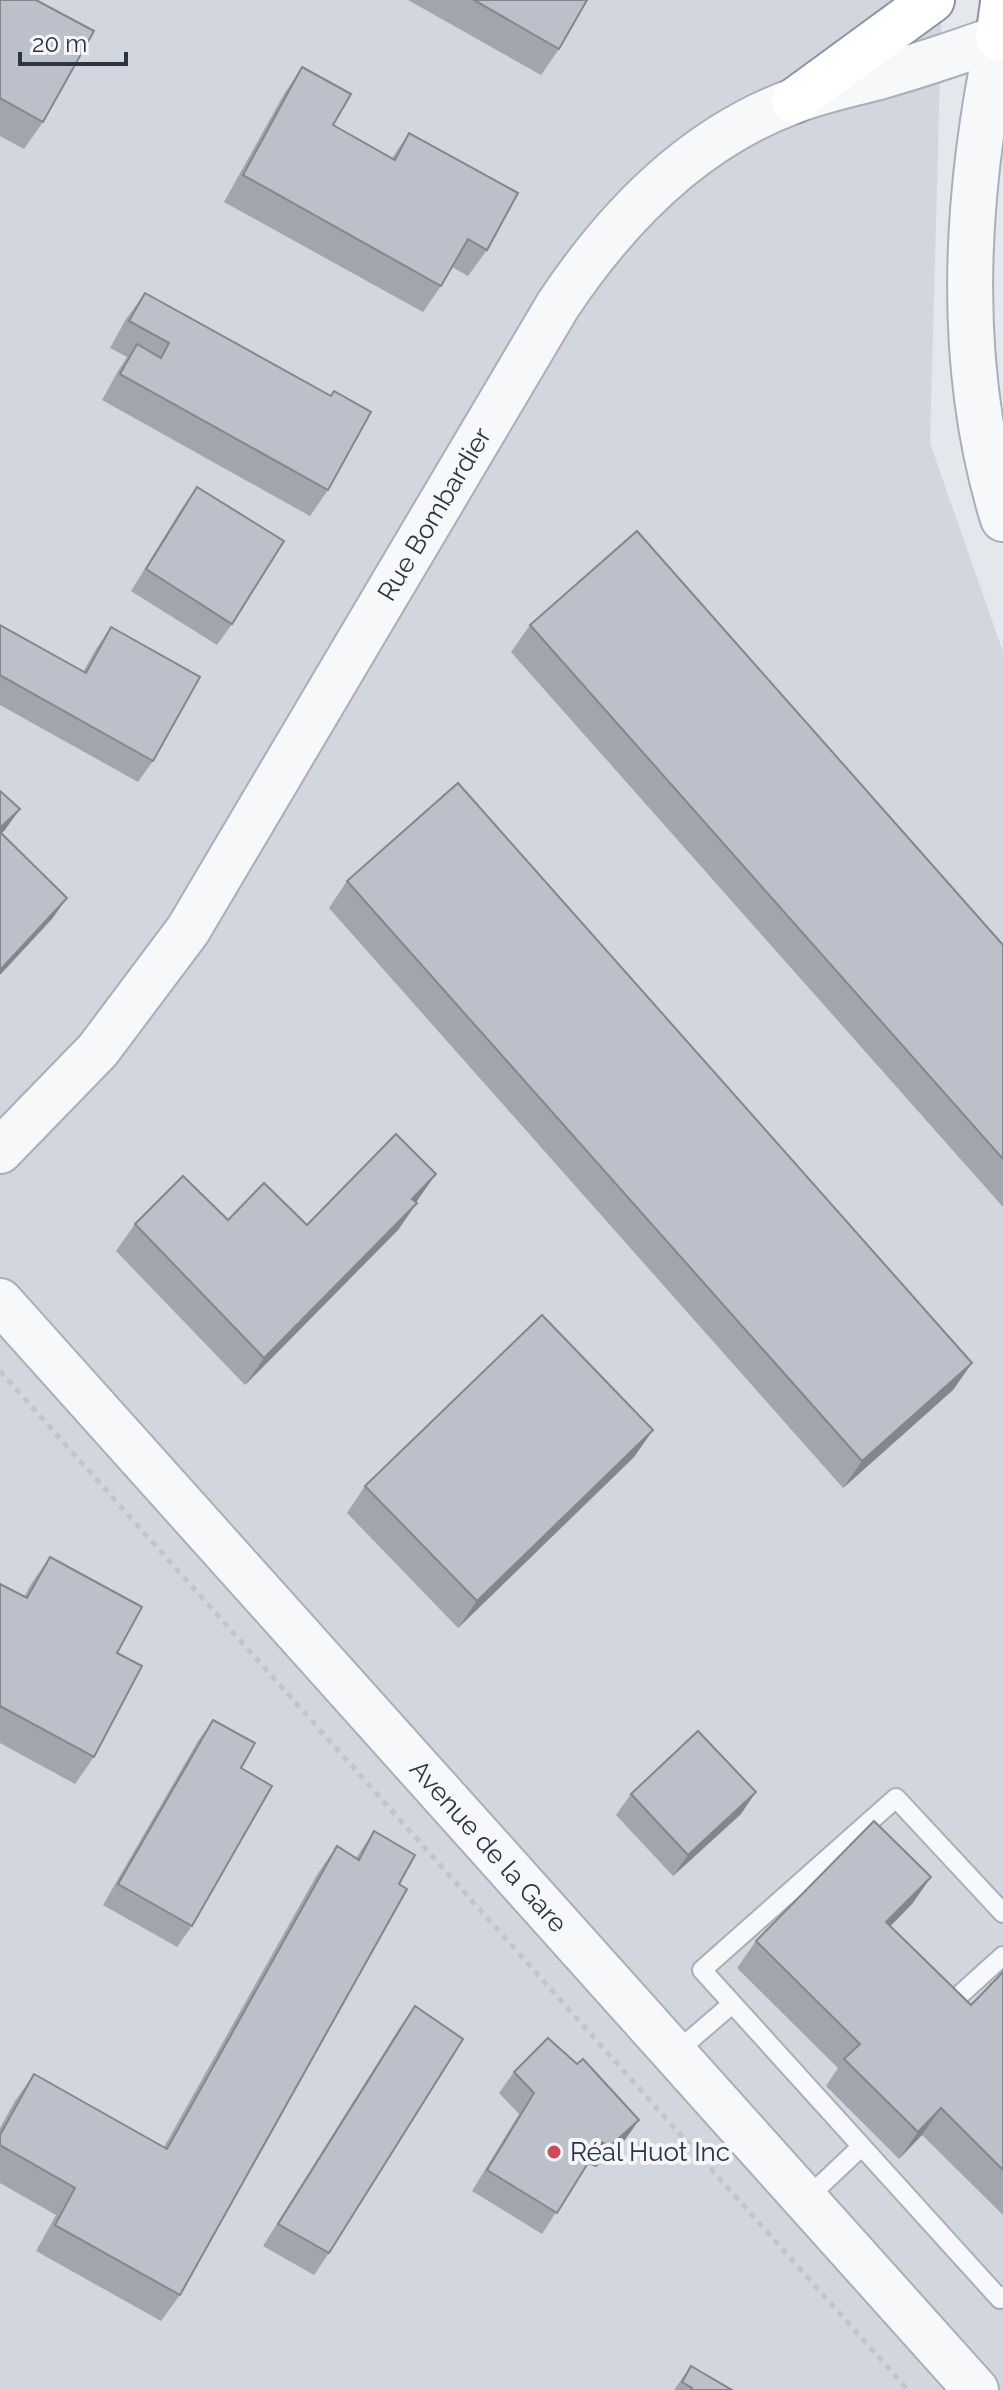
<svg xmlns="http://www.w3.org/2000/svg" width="1003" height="2390" font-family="Raleway,sans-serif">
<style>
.built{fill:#d2d6de}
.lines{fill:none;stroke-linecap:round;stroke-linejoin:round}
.service-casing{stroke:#a9aeb7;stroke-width:22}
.tertiary-casing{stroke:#a9aeb7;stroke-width:48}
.motorway-casing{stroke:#8b94a3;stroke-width:48}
.path{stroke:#c2c5cb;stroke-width:5;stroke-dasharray:6 6;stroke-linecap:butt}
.service{stroke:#f7f8fa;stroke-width:18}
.tertiary{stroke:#f7f8fa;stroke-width:44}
.motorway{stroke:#fff;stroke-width:44}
.wall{fill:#a1a5ae}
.shaded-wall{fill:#83868d}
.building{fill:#bbc0ca;stroke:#83868d;stroke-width:2}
.poi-dot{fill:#d1495b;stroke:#f4f6f9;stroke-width:3}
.labels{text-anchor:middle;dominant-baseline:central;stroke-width:8;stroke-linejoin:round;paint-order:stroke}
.street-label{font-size:26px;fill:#2b3445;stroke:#f4f6f9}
.poi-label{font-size:26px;fill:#2b3445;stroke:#f4f6f9;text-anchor:start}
</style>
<rect width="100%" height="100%" fill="#e4e7ec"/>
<path class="built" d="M0,0H942L930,443L1003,652V2390H0Z"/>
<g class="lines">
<defs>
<g id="service">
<path d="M1003,1913L896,1798L702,1970L1000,2299L1003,2296"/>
<path d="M942,2011L1003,1956"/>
<path d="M674,2054L732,2004"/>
<path d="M805,2200L861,2147"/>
</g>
<g id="tertiary">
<path d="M998,38C965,195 955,364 1003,519"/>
<path id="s1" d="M0,1151L98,1050L188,930L558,305C616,218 693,138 794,101C822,90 853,84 882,76C921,65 959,52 998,38"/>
<path id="s2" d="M0,1301L976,2390"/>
</g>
<g id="motorway">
<path d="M1003,3L998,38L1003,36"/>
<path d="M794,101L932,0"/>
</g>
</defs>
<use href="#service" class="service-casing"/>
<use href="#tertiary" class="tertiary-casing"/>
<use href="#motorway" class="motorway-casing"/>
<path class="path" d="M0,1371L908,2390"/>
<use href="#service" class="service"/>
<use href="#tertiary" class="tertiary"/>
<use href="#motorway" class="motorway"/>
</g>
<g class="wall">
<path d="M0,0L43,122L24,149L0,136Z"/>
<path d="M408,0H587L559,49L541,75Z"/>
<path d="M302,67L333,125L392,158L409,133L487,250L468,276L452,267L441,286L423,312L224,202L284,94Z"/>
<path d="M145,293L330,396L334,391L328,490L310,516L102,400L118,371L127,357L110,348L126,319Z"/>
<path d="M197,487L232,624L217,645L131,591L182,508Z"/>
<path d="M0,625L83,672L96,649L111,627L153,761L138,782L0,705Z"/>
<path d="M530,625L1003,945V1207L511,652Z"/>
<path d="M347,881L972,1363L953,1390L843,1488L329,908Z"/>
<path d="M416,1202L398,1230L245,1385L116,1251L135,1224L228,1220L307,1225Z"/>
<path d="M653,1430L634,1457L458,1628L347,1513L365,1486Z"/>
<path d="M50,1557L117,1653L94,1757L75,1784L0,1743V1584L24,1597L31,1584Z"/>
<path d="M213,1720L241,1768L192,1926L177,1947L103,1905L198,1741Z"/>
<path d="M631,1794L741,1814L673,1876L616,1815Z"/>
<path d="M374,1831L180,2295L161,2321L36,2251L56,2215L0,2183V2128L15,2101L34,2074L164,2147L318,1873L337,1846L356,1858Z"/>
<path d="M931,1877L912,1904L890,1926L971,2005L1003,1972V2215L922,2135L899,2159L826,2086L838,2068L737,1968L756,1941Z"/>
<path d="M415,2006L329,2253L314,2275L263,2246L400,2027Z"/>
<path d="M514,2072L639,2120L624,2141L596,2167L588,2163L542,2234L472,2191L519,2114L499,2093Z"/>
<path d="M691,2366L732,2390H674Z"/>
</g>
<g class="shaded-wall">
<path d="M20,809L5,830L0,835V828Z"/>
<path d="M67,898L52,919L0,975V970Z"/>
<path d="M436,1174L417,1201L393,1226L412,1199Z"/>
<path d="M417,1203L398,1230L245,1385L264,1358Z"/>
<path d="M972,1363L953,1390L843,1488L862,1461Z"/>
<path d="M653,1430L634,1457L458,1628L477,1601Z"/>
<path d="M756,1792L741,1814L673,1876L688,1855Z"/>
<path d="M931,1877L912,1904L868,1949L886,1922Z"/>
<path d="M941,2108L922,2135L899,2159L918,2132Z"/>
<path d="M639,2120L624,2141L596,2167L586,2163L601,2142Z"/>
</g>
<g class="building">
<path d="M0,0H36L94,31L43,122L0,98Z"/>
<path d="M474,0H587L559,49Z"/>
<path d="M302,67L351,94L333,125L395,160L409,133L518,193L487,250L468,239L441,286L243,175Z"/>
<path d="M145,293L331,396L334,391L371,412L328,490L120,374L137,344L161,358L169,343L129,321Z"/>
<path d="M197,487L284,541L232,624L146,569Z"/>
<path d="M637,531L1003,945V1159L530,625Z"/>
<path d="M0,625L86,673L111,627L200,677L153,761L0,675Z"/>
<path d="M458,783L972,1363L862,1461L347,881Z"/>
<path d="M0,791L20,809L0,828Z"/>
<path d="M0,832L67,898L0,970Z"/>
<path d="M396,1134L436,1174L412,1199L417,1203L264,1358L135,1224L183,1176L228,1220L264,1183L307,1225Z"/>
<path d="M542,1315L653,1430L477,1601L365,1486Z"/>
<path d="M50,1557L142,1607L117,1653L142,1666L94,1757L0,1706V1584L27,1598Z"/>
<path d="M213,1720L255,1743L241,1768L272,1786L192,1926L118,1884Z"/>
<path d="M698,1731L756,1792L688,1855L631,1794Z"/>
<path d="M874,1821L931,1877L886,1922L971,2005L1003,1972V2170L941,2108L918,2132L844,2059L860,2044L756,1941Z"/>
<path d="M374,1831L415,1855L399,1884L407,1889L180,2295L55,2225L75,2188L0,2145V2135L34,2074L167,2149L337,1846L359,1860Z"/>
<path d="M415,2006L463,2039L329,2253L278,2224Z"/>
<path d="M548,2038L577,2064L583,2059L639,2120L610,2146L601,2142L557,2213L487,2170L534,2093L514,2072Z"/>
<path d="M691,2366L732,2390H691L692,2388L682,2382Z"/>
</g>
<circle class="poi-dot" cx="554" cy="2152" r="8"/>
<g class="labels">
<g class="street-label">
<text stroke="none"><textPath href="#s1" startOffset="774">Rue Bombardier</textPath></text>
<text stroke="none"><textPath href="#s2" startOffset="732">Avenue de la Gare</textPath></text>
</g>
<g class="poi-label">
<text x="570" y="2152">Réal Huot Inc</text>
</g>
</g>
<path d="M20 52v12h106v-12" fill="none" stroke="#2b3445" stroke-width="4"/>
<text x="32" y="52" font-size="24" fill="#2b3445" stroke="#f4f6f9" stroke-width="6" paint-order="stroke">20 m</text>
</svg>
